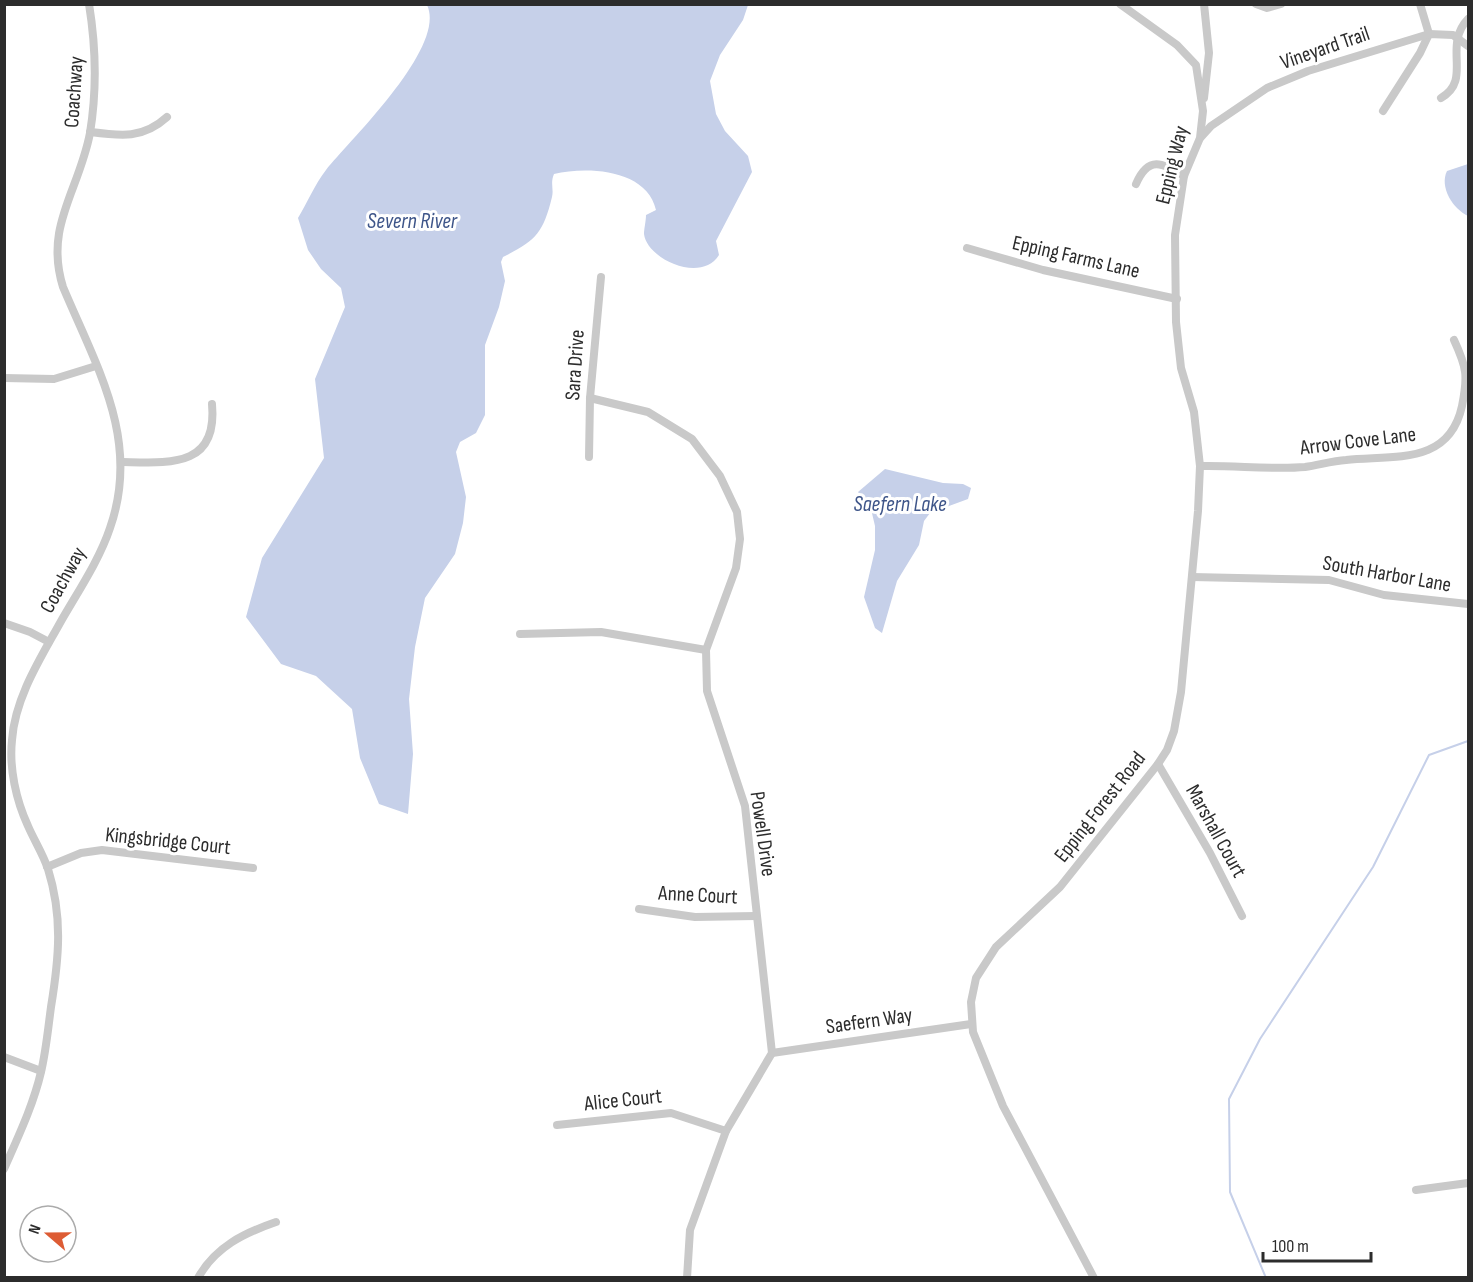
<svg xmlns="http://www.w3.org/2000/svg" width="1473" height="1282" font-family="'Sofia Sans Condensed',sans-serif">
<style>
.water{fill:#c6d0e9}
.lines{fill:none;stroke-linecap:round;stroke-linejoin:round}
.stream{stroke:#c6d0e9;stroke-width:2}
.minor{stroke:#c9c9c9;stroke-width:8}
.labels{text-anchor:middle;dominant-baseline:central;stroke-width:6;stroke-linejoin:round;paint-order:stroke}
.street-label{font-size:21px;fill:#2c2c2c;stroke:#fff}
.water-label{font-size:22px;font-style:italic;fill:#3e5589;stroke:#fff}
</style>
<rect width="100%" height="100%" fill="#fff"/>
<g class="water">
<path d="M427,5H748L743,20L720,55L710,81L716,114L725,131L748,156L752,172L716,241L719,255C701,284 647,259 644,234C644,229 646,221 646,215L656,210C647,169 587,166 554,174C550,183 554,189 552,197C543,234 535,241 503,257L501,262L505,281L499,307L485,345V415L476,433L460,442L456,452L466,497L463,523L455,554L425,598L415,647L409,699L413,754L408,814L379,804L360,758L352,709L316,676L281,664L246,617L262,558L324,458L315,379L345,307L341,288L321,269L308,250L298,218C307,203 315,184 326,170C352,138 447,47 427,5Z"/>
<path d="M1468,164V216C1453,209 1439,187 1447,171Z"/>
<path d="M885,469L943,483L963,484L971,488L968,499L930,513L924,521L919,545L897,581L882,633L875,628L864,597L875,550V526L871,509L858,492Z"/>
</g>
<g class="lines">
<path class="stream" d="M1266,1278L1230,1192L1229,1099L1260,1039L1373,867L1429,755L1468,741"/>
<g class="minor">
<path d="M1204,4L1209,53L1204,98"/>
<path d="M1256,4L1267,8L1281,4"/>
<path d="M1420,4L1429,34"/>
<path d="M1441,98C1473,80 1442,46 1468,19"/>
<path d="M1383,111L1420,53L1429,34"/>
<path d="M90,132C121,136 143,139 167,117"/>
<path d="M1201,137L1211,126L1267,88L1308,71L1429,34L1453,35L1468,46"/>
<path d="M1136,184C1148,156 1162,162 1184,176"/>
<path d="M967,248L1043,270L1177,299"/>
<path d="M4,378L54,379L96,366"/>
<path d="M590,398L648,412L692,439L720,476L737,512L740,539L736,568L706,650L707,691L745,806L772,1053L726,1131L690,1230L687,1278"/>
<path d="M589,457L590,398L601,277"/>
<path d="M123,462C169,463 218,468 212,404"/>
<path d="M1200,466C1234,465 1271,470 1305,467C1319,465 1332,461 1346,460C1393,455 1449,466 1462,406C1468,376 1467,368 1454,340"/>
<path d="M1192,577L1329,580L1384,595L1468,604"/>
<path d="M4,623L30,632L49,642"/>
<path d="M520,634L601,632L706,650"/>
<path d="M1158,764L1210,853L1242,916"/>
<path d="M47,867L81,853L102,850L253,868"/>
<path d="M639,909L695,917L756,916"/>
<path d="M772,1053L971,1024"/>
<path d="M4,1057L41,1071"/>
<path d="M557,1125L671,1113L726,1131"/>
<path d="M4,1169C18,1137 33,1106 41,1072C46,1051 48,1029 51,1007C59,958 63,917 48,869C43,854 34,840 28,826C16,800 9,768 12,740C15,698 40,659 60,623C77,593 99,561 110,528C141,440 97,368 63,287C44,226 79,191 90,133C97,90 96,47 89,4"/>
<path d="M1416,1190L1468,1183"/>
<path d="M198,1278C215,1247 244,1233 276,1222"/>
<path d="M1094,1278L1003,1106L973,1032L971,1002L976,978L996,947L1060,887L1158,764L1167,750L1174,731L1181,692L1198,511L1200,466L1194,412L1181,368L1176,322L1175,235L1184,176L1200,138L1203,111L1196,65L1177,45L1120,4"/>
</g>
</g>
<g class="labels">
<g class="street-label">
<text transform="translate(1325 48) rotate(-19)">Vineyard Trail</text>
<text transform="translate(74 92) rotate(-86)">Coachway</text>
<text transform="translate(1172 165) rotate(-76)">Epping Way</text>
<text transform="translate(1076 257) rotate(13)">Epping Farms Lane</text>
<text transform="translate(575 365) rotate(-86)">Sara Drive</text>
<text transform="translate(1358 441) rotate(-7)">Arrow Cove Lane</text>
<text transform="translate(1387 574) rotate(10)">South Harbor Lane</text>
<text transform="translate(63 580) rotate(-61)">Coachway</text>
<text transform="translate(1100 807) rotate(-52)">Epping Forest Road</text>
<text transform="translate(1216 831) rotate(61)">Marshall Court</text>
<text transform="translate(763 834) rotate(82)">Powell Drive</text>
<text transform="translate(168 841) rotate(6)">Kingsbridge Court</text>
<text transform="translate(698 895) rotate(3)">Anne Court</text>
<text transform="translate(869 1021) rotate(-8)">Saefern Way</text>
<text transform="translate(623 1100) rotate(-6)">Alice Court</text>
</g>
<g class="water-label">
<text x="412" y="221">Severn River</text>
<text x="900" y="504">Saefern Lake</text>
</g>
</g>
<rect width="1473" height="1282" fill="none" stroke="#2c2c2c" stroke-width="12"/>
<g transform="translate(48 1234) rotate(290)"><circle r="28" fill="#ffffff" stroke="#ababab" stroke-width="1.5"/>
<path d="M0-4.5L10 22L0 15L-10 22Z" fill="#dd5c34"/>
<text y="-9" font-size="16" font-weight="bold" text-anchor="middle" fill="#2c2c2c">N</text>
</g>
<path d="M1263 1252v9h108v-9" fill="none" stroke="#2c2c2c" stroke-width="3"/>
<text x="1272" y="1252" font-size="18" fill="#2c2c2c" stroke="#ffffff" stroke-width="4.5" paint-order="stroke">100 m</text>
</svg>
